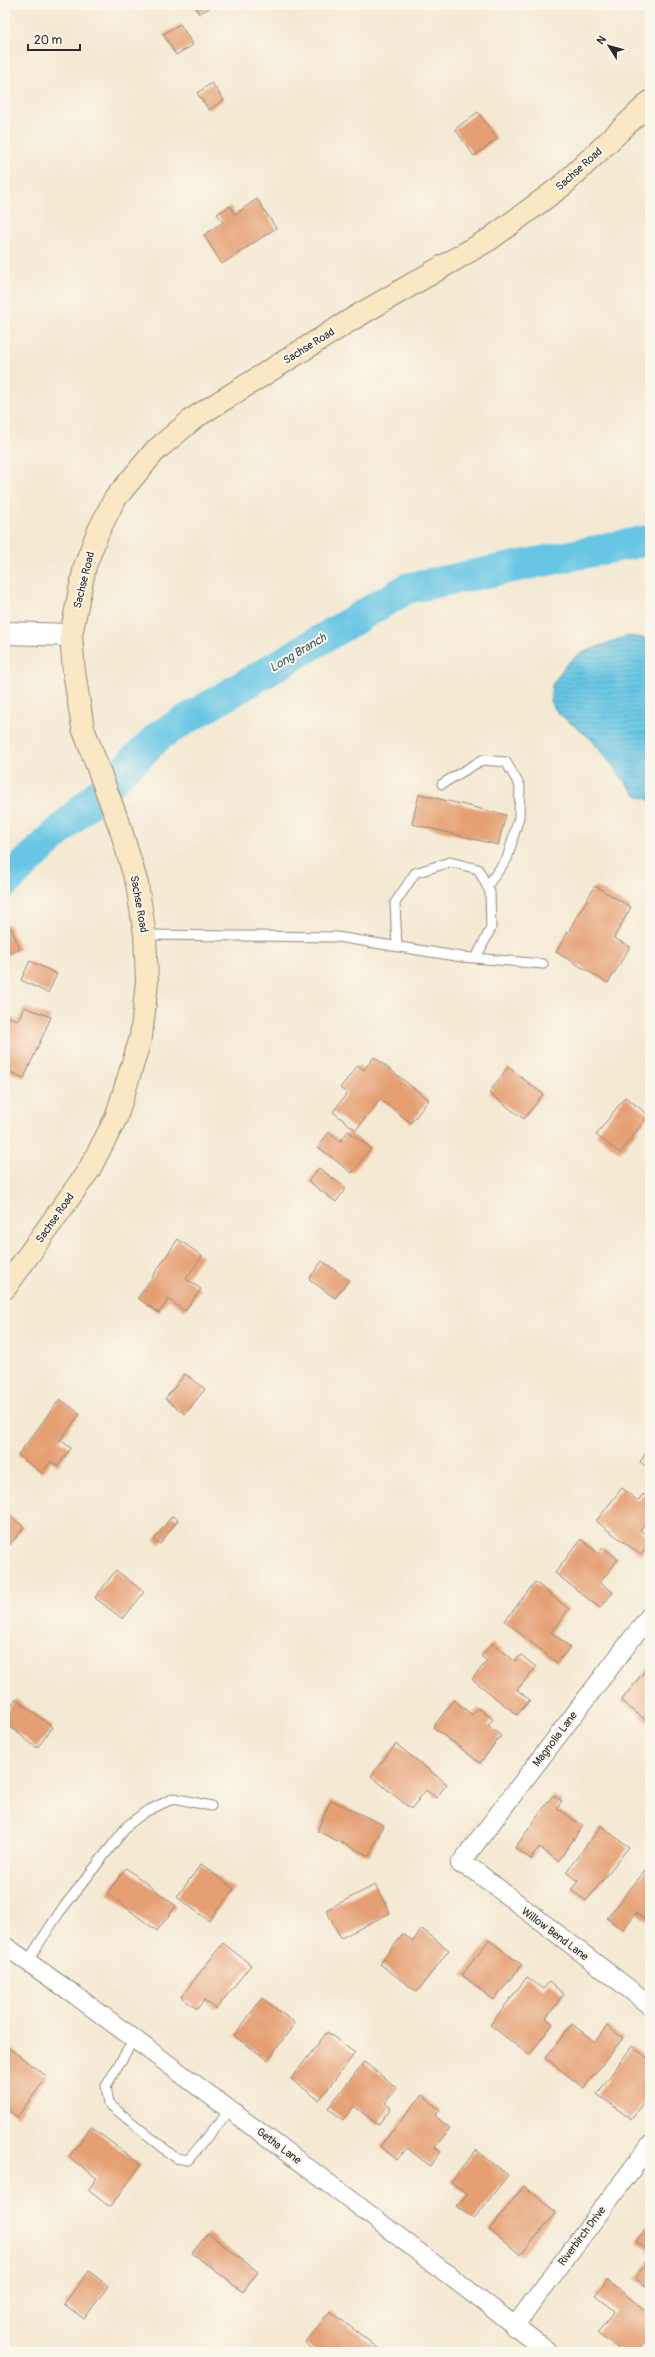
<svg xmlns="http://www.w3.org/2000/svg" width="655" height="2357" font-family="Pangolin,sans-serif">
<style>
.water{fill:url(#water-rules);stroke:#487888}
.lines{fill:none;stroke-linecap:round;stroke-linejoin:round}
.river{stroke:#66c6e4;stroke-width:31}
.building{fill:#e59f72}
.service-casing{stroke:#908a7e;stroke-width:11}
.minor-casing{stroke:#908a7e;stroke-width:20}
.tertiary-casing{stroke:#908a7e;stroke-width:24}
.secondary-casing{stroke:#908a7e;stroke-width:24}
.service{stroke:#fff;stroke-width:9}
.minor{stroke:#fff;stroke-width:18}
.tertiary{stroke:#fff;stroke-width:22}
.secondary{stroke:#fae7c3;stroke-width:22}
.labels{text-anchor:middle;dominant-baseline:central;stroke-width:4;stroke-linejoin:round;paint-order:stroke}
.street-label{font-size:11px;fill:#2b2b2b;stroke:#fbf7ec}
.water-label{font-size:12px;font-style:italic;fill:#3d5a62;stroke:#fbf7ec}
</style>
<defs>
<pattern id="water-rules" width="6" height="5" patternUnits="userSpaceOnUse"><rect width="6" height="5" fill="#66c6e4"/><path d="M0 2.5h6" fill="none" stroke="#59aac4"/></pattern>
</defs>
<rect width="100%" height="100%" fill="#fbf7ec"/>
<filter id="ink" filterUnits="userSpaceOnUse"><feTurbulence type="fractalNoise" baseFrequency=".025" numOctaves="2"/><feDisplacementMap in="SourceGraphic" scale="8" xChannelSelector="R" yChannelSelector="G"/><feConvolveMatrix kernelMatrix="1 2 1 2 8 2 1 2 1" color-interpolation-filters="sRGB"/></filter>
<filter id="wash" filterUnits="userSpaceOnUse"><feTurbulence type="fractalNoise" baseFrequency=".012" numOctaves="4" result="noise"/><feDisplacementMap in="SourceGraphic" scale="16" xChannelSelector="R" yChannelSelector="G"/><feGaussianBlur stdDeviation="0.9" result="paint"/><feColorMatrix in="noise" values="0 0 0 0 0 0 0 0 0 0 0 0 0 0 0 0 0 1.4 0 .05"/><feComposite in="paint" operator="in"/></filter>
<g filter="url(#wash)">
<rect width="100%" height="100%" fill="#f4e9d2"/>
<path class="water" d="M627,636L650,639V800L636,795L591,739L558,713L550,701L552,685L565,666L579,654Z"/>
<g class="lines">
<path class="river" d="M5,883L160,735L408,588L650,540"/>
</g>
<g id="blocks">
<g class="building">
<path d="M194,5H214L199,14Z"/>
<path d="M180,24L193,45L176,55L163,34Z"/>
<path d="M212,83L224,100L209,110L197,93Z"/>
<path d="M478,112L497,139L474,156L455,129Z"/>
<path d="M257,199L276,228L222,264L204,235L223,222L217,214L230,206L235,214Z"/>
<path d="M419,794L506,815L498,845L412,824Z"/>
<path d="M595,886L631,907L614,938L630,947L608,983L556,952Z"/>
<path d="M9,924L20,949L5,956V926Z"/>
<path d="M30,961L57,974L48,993L21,980Z"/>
<path d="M24,1007L51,1017L24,1078L5,1070V1016L18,1020Z"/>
<path d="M374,1057L429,1100L411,1123L380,1099L356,1130L333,1112L347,1093L340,1088L358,1065L364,1070Z"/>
<path d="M508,1067L543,1094L524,1119L489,1093Z"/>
<path d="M625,1097L649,1115L620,1153L596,1135Z"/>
<path d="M348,1131L371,1148L352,1173L318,1147L329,1132L341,1141Z"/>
<path d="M319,1168L346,1188L336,1202L308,1181Z"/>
<path d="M178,1239L202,1256L186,1279L201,1289L185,1311L168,1299L159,1313L138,1298Z"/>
<path d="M322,1261L349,1280L335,1298L309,1279Z"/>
<path d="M185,1374L205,1389L185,1414L165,1399Z"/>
<path d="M60,1399L80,1414L60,1440L71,1448L58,1466L51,1461L42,1473L18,1455Z"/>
<path d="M650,1447V1469L640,1462Z"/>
<path d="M622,1488L638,1501L643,1494L650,1499V1517L640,1530L650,1538V1543L641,1555L596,1521Z"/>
<path d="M5,1512L24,1527L5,1551Z"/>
<path d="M172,1516L178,1520L160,1544L154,1540Z"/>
<path d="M581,1539L599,1554L603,1547L618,1559L600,1583L613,1592L600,1608L555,1573Z"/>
<path d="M116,1570L144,1592L123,1619L95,1598Z"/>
<path d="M535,1582L569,1609L551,1632L570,1647L557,1663L505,1621Z"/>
<path d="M492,1643L515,1661L521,1655L536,1667L517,1690L530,1700L517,1715L472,1679L487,1661L481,1656Z"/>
<path d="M650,1664V1723L621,1701Z"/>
<path d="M16,1699L53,1727L37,1748L5,1723V1713Z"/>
<path d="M454,1700L472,1715L478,1708L493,1719L488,1725L501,1736L480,1763L433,1727Z"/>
<path d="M396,1744L447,1784L436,1798L426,1790L411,1809L371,1776Z"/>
<path d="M553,1795L562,1801L557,1808L583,1826L558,1861L539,1847L531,1859L515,1848Z"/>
<path d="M331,1800L383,1825L369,1856L317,1831Z"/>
<path d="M601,1826L629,1847L586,1901L571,1890L578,1881L566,1872Z"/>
<path d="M201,1864L234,1889L209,1921L177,1897Z"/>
<path d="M648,1867L650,1869V1923L636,1913L623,1930L607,1918Z"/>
<path d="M126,1868L176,1906L157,1931L107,1893Z"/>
<path d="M375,1885L390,1913L341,1938L326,1910Z"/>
<path d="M422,1929L449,1950L417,1992L380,1964L403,1934L413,1941Z"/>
<path d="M489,1940L522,1965L494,2000L462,1975Z"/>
<path d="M223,1943L251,1965L216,2009L204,2000L197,2009L181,1997Z"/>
<path d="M527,1977L543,1989L549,1982L564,1994L546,2018L553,2024L529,2055L490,2025Z"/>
<path d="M262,1998L295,2023L268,2060L234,2036Z"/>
<path d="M572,2024L595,2042L607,2026L623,2038L584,2088L545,2058Z"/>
<path d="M327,2032L355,2053L319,2100L291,2079Z"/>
<path d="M632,2046L650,2060V2093L631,2119L597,2094Z"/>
<path d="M9,2048L47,2077L17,2117L5,2108V2053Z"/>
<path d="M364,2062L397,2088L385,2103L391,2108L378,2125L354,2106L343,2120L328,2108Z"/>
<path d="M422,2095L440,2110L435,2116L450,2128L435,2147L441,2152L430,2166L407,2148L397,2160L380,2146Z"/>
<path d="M91,2127L141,2165L110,2207L88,2190L97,2178L69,2157Z"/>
<path d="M476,2150L508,2175L474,2219L457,2206L467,2194L451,2182Z"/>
<path d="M524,2186L556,2212L521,2255L489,2230Z"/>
<path d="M648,2225L650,2227V2252L636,2241Z"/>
<path d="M208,2233L258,2272L243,2292L192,2253Z"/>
<path d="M650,2258V2289L635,2278Z"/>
<path d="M89,2271L108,2286L84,2319L64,2304Z"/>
<path d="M607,2280L650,2314V2336L637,2352H622L597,2333L615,2311L595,2295Z"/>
<path d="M330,2311L383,2352H316L305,2343Z"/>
</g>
</g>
</g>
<g filter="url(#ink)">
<use href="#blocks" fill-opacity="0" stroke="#908a7e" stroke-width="1"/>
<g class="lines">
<defs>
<g id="service">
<path d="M442,784L482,760L506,762L520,786L519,817L507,859L487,886"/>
<path d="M145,935L337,937L462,957L543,964"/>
<path d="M397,946L395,903L415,873L450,862L478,869L490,892L491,928L476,958"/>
<path d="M27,1962L59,1913L128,1825L145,1812L174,1798L211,1806"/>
<path d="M134,2039L106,2086L109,2104L176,2158L188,2160L230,2110"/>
</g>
<g id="minor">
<path d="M650,1615L460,1864L474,1870L650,2005"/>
<path d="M5,1946L75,1995L343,2194L549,2352"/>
<path d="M514,2327L650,2145"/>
</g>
<path id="tertiary" d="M5,633L71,635"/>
<path id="secondary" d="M5,1288L89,1170L116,1118L141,1037L144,1011L147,981L145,935L137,884L121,830L83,728L74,672L71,635L85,566L98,532L114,500L155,451L194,418L354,318L490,239L563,185L650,102"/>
</defs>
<use href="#service" class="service-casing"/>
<use href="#minor" class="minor-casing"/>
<use href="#tertiary" class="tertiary-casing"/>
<use href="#secondary" class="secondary-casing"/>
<use href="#service" class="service"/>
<use href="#minor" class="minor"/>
<use href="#tertiary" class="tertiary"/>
<use href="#secondary" class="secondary"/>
</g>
</g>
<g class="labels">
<g class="street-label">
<text transform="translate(579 169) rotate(-42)">Sachse Road</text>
<text transform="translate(309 346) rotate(-32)">Sachse Road</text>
<text transform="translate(84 580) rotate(-76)">Sachse Road</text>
<text transform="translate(139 904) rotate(80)">Sachse Road</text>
<text transform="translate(55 1218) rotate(-55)">Sachse Road</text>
<text transform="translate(555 1739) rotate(-53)">Magnolia Lane</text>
<text transform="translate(555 1934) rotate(37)">Willow Bend Lane</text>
<text transform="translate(279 2146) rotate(37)">Getha Lane</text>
<text transform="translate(582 2236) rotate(-53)">Riverbirch Drive</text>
</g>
<g class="water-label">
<text transform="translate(298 653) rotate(-31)">Long Branch</text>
</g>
</g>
<rect width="655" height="2357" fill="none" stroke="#fbf7ec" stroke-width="20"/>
<g transform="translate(609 46) rotate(307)" stroke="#fbf7ec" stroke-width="3" paint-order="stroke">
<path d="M0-3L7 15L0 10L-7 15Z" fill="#2b2b2b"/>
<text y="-6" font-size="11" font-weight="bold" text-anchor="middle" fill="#2b2b2b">N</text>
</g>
<path d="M28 44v6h52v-6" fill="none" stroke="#2b2b2b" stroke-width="2"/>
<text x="34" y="44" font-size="12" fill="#2b2b2b" stroke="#fbf7ec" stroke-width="3" paint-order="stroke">20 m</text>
</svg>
